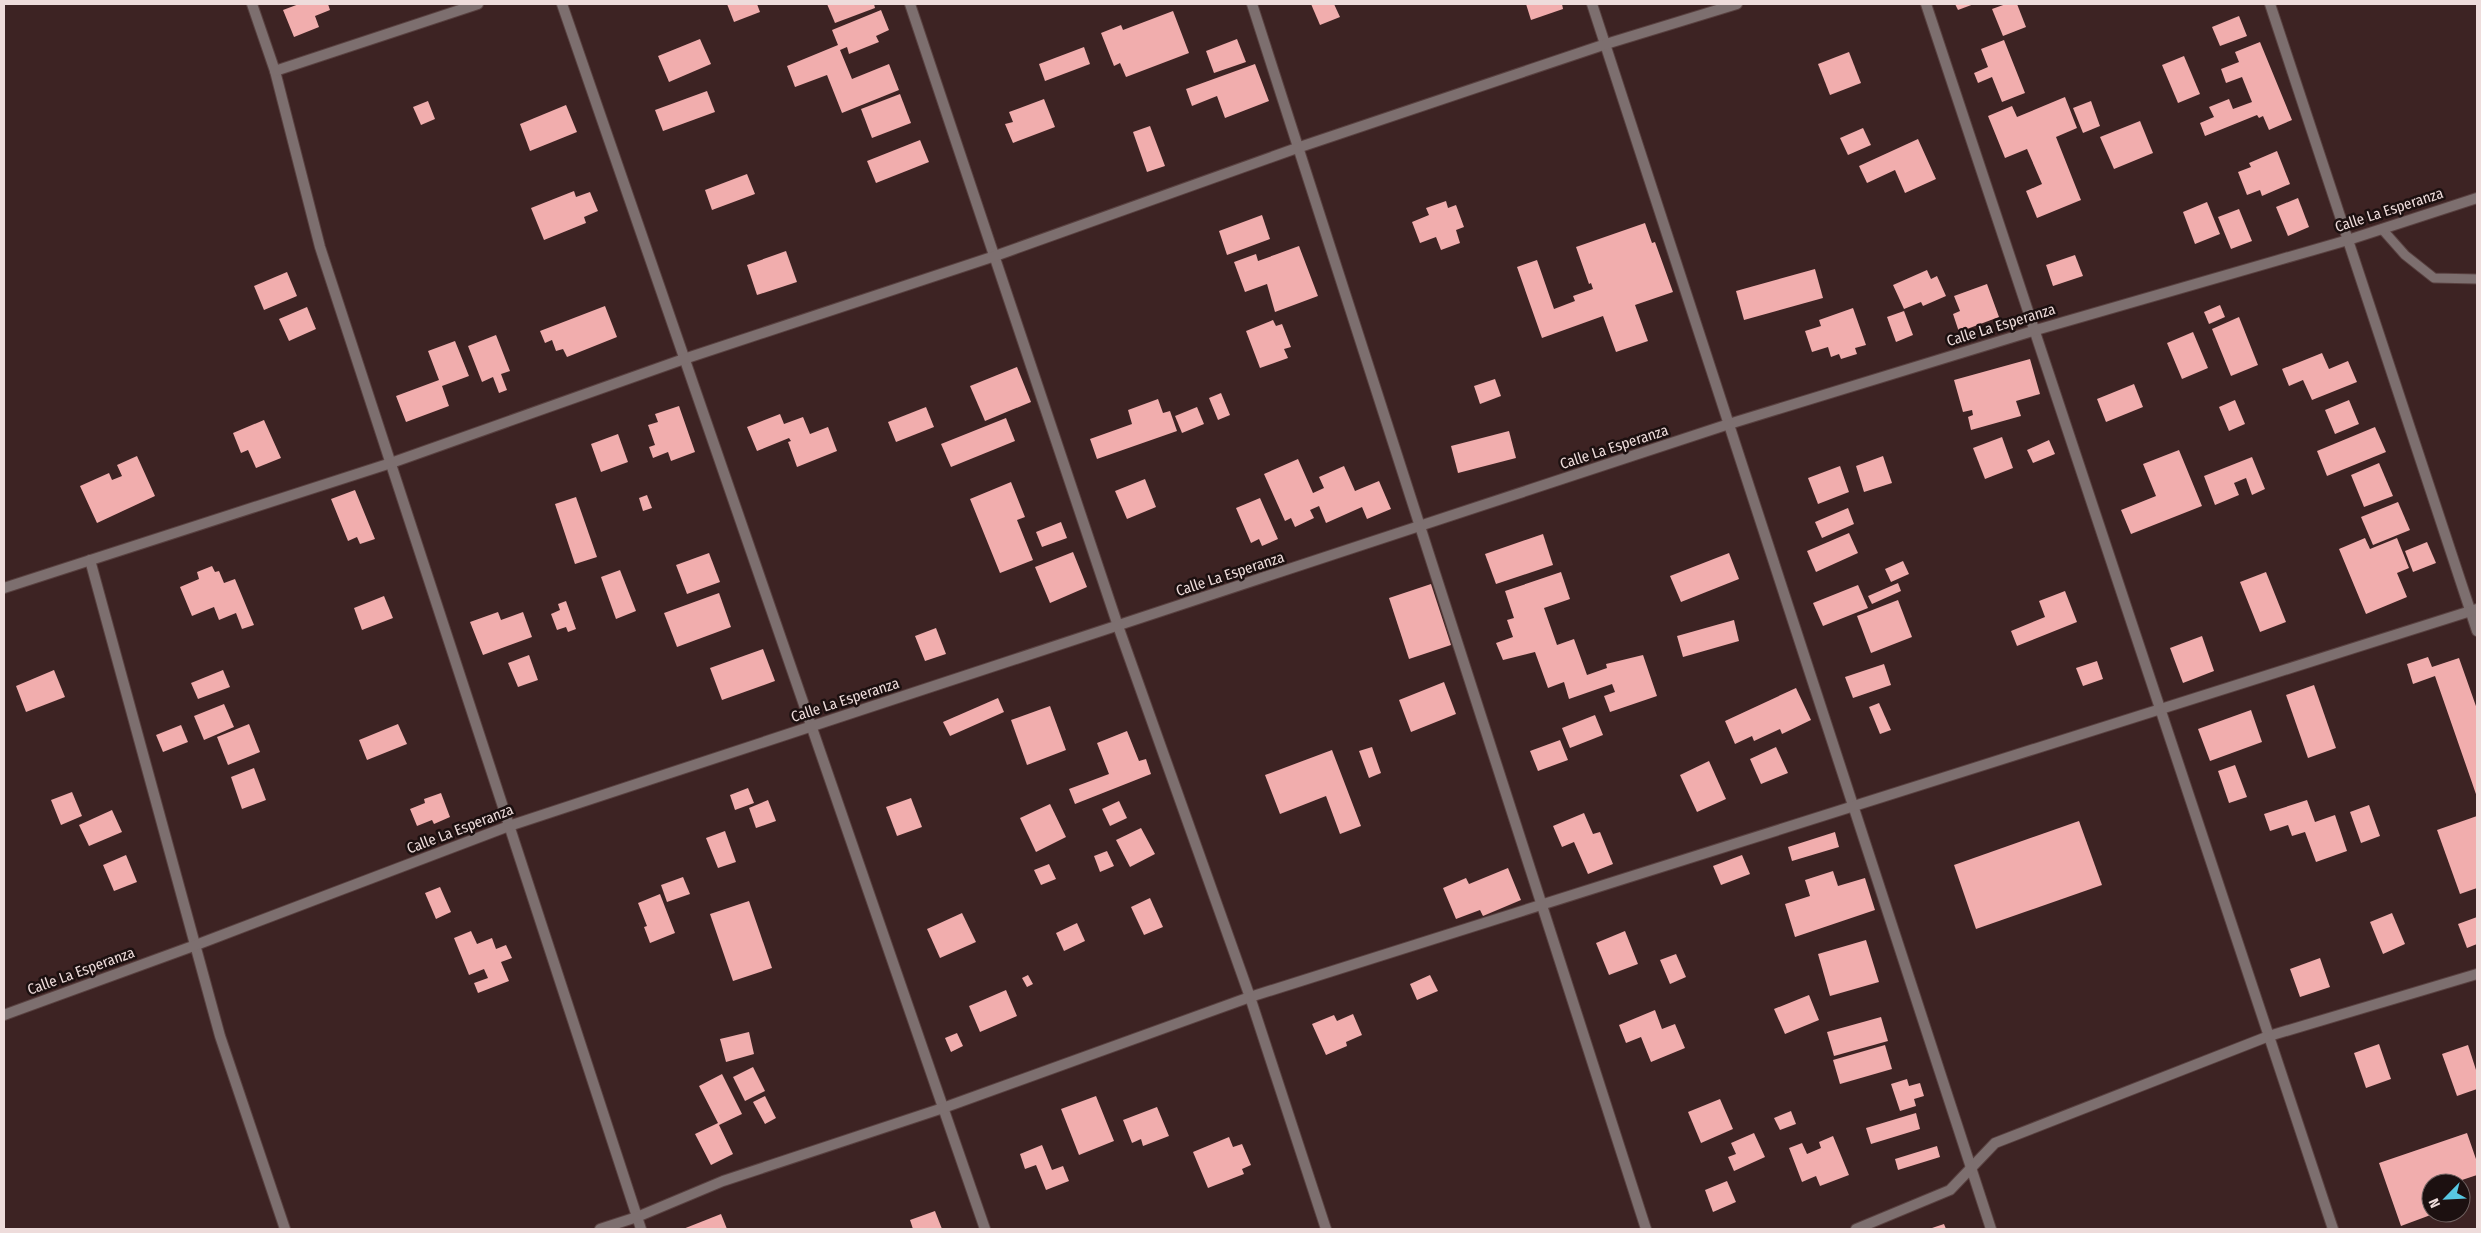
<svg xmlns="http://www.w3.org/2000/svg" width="2481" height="1233" font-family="'Fira Sans Condensed',sans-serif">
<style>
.building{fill:#f1adad}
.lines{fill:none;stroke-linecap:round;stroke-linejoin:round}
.service-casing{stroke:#594140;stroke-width:11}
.minor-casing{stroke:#594140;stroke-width:12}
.service{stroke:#7d6f6f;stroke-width:9}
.minor{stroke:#7d6f6f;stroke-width:10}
.labels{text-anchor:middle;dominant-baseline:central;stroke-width:5;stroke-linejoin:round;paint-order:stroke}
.street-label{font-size:15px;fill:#eedcdb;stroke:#1c1010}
</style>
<rect width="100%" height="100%" fill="#3d2323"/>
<g class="building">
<path d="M299,4H328L330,10L315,16L319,27L294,37L283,10Z"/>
<path d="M727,4H757L760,12L734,22Z"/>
<path d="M827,4H874L875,8L835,23Z"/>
<path d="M1311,4H1334L1340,17L1320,25Z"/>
<path d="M1526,4H1562L1563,9L1531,20Z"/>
<path d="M1955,4H1974L1958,10Z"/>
<path d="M2006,4H2017L2026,27L2003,36L1992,9Z"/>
<path d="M881,10L889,30L876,36L879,42L849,54L847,47L840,50L852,79L889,64L899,90L842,113L827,75L795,87L787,66L838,45L832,30Z"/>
<path d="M1173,11L1189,53L1126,77L1120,63L1114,66L1101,33L1121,25L1123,30Z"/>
<path d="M2239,16L2247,36L2220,46L2212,27Z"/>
<path d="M700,39L711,64L669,82L658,56Z"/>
<path d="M1237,39L1246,62L1214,73L1206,51Z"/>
<path d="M2004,40L2025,93L2002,102L1992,77L1978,83L1974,73L1988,67L1981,49Z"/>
<path d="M2260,42L2292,120L2269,130L2263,116L2259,118L2257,115L2205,136L2200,123L2214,117L2209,107L2229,99L2233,109L2252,102L2242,77L2226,83L2221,69L2239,62L2235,52Z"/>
<path d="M1084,47L1090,64L1045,81L1039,64Z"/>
<path d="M1849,52L1861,83L1830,95L1818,64Z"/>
<path d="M2184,56L2200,94L2178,103L2162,65Z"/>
<path d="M1255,64L1269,101L1225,118L1217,96L1192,106L1186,89Z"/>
<path d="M707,91L715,112L663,131L655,110Z"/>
<path d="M900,94L911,123L872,138L861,109Z"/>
<path d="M2065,97L2077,128L2056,137L2081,200L2037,218L2026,191L2042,184L2027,149L2005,158L1988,116L2012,106L2017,117Z"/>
<path d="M1044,99L1055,127L1013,143L1005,124L1013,122L1009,112Z"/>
<path d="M428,101L435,119L421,125L413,107Z"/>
<path d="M2091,101L2100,126L2083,133L2073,108Z"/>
<path d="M566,105L577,132L530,151L520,124Z"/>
<path d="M2140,121L2153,153L2114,169L2100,137Z"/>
<path d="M1150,126L1165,166L1147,172L1133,132Z"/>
<path d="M1863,128L1871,145L1848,155L1840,138Z"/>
<path d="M1918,139L1936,179L1905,193L1895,170L1867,183L1859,166Z"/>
<path d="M920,140L929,162L876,183L867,161Z"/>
<path d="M2277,151L2290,184L2262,196L2260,190L2247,195L2238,172L2251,167L2249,163Z"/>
<path d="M747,174L755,194L712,210L705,190Z"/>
<path d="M574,191L576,197L590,192L598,211L584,217L586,223L544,240L531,208Z"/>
<path d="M2298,198L2309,227L2288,236L2276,207Z"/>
<path d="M1446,201L1448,208L1456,205L1464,227L1456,230L1460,243L1441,250L1436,237L1420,243L1412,222L1429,215L1426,208Z"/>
<path d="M2207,202L2220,234L2195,244L2183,212Z"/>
<path d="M2239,209L2252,241L2231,249L2218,217Z"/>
<path d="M1262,215L1270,239L1227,255L1219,231Z"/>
<path d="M1645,223L1652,243L1655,242L1673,292L1635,305L1648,341L1616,352L1603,316L1542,338L1517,267L1537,260L1554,309L1575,301L1573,296L1593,289L1591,283L1589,284L1576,247Z"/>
<path d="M1299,246L1318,296L1275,312L1267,284L1245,292L1234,262L1256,254L1258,261Z"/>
<path d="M786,251L797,282L757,295L747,265Z"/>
<path d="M2075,255L2083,276L2053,286L2046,265Z"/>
<path d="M1815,269L1823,298L1744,320L1736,291Z"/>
<path d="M1927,270L1931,279L1937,276L1946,296L1923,306L1921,302L1904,309L1893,285Z"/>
<path d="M287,272L297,296L264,310L254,286Z"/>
<path d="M1987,284L1999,317L1959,332L1953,314L1960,311L1954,296Z"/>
<path d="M2220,305L2225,317L2209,324L2204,312Z"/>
<path d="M605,306L617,337L567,357L563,349L556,351L552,340L545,343L540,331Z"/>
<path d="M307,307L316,329L289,341L279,319Z"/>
<path d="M1853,308L1866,345L1855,348L1857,354L1841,359L1839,354L1831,357L1828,347L1812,352L1805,331L1821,326L1819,320Z"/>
<path d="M1904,311L1913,335L1896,342L1887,317Z"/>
<path d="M2239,317L2258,365L2231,376L2212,329Z"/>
<path d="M1273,320L1276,326L1282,324L1291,347L1284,349L1288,358L1260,368L1246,331Z"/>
<path d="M2193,332L2208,368L2182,379L2167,343Z"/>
<path d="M496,335L510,371L501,374L507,390L499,393L493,377L482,382L468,346Z"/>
<path d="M455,341L469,376L442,386L449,406L406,422L396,396L439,380L428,351Z"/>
<path d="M2322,353L2329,369L2348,361L2357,382L2312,400L2303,380L2289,386L2282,369Z"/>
<path d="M2030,359L2040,394L2016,401L2021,416L1971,430L1968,417L1973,415L1972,410L1963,412L1954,380Z"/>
<path d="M1017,367L1031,402L985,421L970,386Z"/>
<path d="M1495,379L1501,396L1480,404L1474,386Z"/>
<path d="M2134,384L2143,407L2106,422L2097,399Z"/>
<path d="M1221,393L1230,415L1218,420L1209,398Z"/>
<path d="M1158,399L1163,413L1170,411L1177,431L1097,459L1090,439L1132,424L1128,410Z"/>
<path d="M2235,400L2245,424L2229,431L2219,407Z"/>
<path d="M2349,400L2359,424L2335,434L2325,410Z"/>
<path d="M679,406L695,452L671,461L668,452L653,458L649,447L655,445L648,425L658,422L655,414Z"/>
<path d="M926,407L934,427L896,442L888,422Z"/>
<path d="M1197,407L1204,424L1182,433L1175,416Z"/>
<path d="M780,414L784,424L803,417L810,434L828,427L837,451L797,467L788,442L791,441L789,438L757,451L747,427Z"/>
<path d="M1006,418L1015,441L951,467L941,444Z"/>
<path d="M264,420L281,458L256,468L248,450L241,453L233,433Z"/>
<path d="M2375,427L2386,452L2327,476L2317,451Z"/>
<path d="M1509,431L1516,458L1458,473L1451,446Z"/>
<path d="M618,434L628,462L601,472L591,444Z"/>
<path d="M2002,437L2013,468L1985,479L1973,448Z"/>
<path d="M2049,440L2055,454L2033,463L2027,450Z"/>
<path d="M2179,450L2202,506L2131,534L2121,510L2156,496L2143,464Z"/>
<path d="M137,456L155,496L97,523L80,486L109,473L112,480L122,476L117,465Z"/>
<path d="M1883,456L1892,483L1864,492L1856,466Z"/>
<path d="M2252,457L2265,489L2252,495L2246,478L2234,483L2239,495L2215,505L2204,476Z"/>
<path d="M1298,459L1313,493L1324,488L1319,477L1344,466L1355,491L1379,481L1391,509L1367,519L1362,507L1326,523L1319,506L1310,510L1314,518L1295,527L1291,518L1285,521L1264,474Z"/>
<path d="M2379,463L2393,496L2364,507L2351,475Z"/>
<path d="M1840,466L1849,492L1818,504L1808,478Z"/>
<path d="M1145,479L1156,507L1127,519L1115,491Z"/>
<path d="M1011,482L1025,517L1017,520L1033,560L1000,573L970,499Z"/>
<path d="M355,490L375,539L360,544L357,537L348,541L331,499Z"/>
<path d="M647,495L652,508L643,511L639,498Z"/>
<path d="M576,497L597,557L575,564L555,504Z"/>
<path d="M1260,498L1278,539L1262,546L1259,539L1251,543L1236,508Z"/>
<path d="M2398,502L2410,530L2373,545L2361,517Z"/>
<path d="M1848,508L1854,524L1822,538L1815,522Z"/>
<path d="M1061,522L1067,538L1042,547L1036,532Z"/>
<path d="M1849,533L1858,553L1816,572L1807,551Z"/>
<path d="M1543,534L1553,565L1496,584L1485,554Z"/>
<path d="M2365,538L2370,549L2397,538L2409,568L2397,573L2407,597L2366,614L2339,549Z"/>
<path d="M2427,542L2436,563L2413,572L2405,551Z"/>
<path d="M1073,552L1087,587L1050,603L1035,567Z"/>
<path d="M709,553L720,582L687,594L676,565Z"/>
<path d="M1729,553L1739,579L1681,602L1670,576Z"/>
<path d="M1903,561L1909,574L1891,582L1885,569Z"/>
<path d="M212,566L215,572L219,571L224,583L235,579L254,625L242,629L236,613L219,620L214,607L192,616L180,587L199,579L197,572Z"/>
<path d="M620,570L636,611L616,619L601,577Z"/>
<path d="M1561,572L1570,599L1544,608L1557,645L1574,639L1587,675L1607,668L1606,664L1643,655L1657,696L1610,712L1604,696L1615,692L1612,684L1569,699L1564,682L1548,688L1535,652L1503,660L1496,643L1513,637L1507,620L1514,618L1505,591Z"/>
<path d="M2266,572L2286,622L2260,632L2240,582Z"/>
<path d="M1898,583L1901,591L1872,604L1868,596Z"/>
<path d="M1431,584L1451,645L1409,659L1389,598Z"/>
<path d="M1858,585L1868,608L1823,626L1813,603Z"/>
<path d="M2065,591L2077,622L2017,646L2011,631L2045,617L2039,601Z"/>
<path d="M719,593L731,627L677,647L664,613Z"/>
<path d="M384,596L393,618L362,630L354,608Z"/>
<path d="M1898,600L1912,637L1871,653L1857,616Z"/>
<path d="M566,601L576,629L568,632L566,627L557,630L551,614L560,610L558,604Z"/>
<path d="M498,612L501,620L523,612L532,637L483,655L470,622Z"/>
<path d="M1734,620L1739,641L1683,657L1677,636Z"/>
<path d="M936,628L946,654L925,661L915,636Z"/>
<path d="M2202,636L2214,671L2183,683L2170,648Z"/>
<path d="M763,649L775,681L722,700L710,668Z"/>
<path d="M529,655L538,680L518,687L508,663Z"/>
<path d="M2428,657L2432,667L2459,658L2477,709V797L2435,676L2413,684L2407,664Z"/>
<path d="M2097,661L2103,679L2083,686L2076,668Z"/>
<path d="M1884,664L1891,685L1853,698L1845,677Z"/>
<path d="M54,670L65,697L26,712L16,686Z"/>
<path d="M223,670L230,687L198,699L191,683Z"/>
<path d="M1444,682L1456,714L1411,732L1399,700Z"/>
<path d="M2314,685L2336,748L2308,758L2286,695Z"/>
<path d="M1796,688L1811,720L1782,734L1780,729L1754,741L1752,736L1735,744L1725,721Z"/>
<path d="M998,698L1004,712L950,736L943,722Z"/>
<path d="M1879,703L1891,730L1880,734L1869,707Z"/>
<path d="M224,704L234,727L204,740L194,716Z"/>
<path d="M1050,706L1066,750L1027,765L1011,720Z"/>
<path d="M2251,710L2262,742L2210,761L2198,729Z"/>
<path d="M1595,715L1603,735L1570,748L1562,728Z"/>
<path d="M249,724L260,752L228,765L217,737Z"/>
<path d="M398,724L407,744L367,760L359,740Z"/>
<path d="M181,725L188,742L163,752L156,735Z"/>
<path d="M1127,731L1139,761L1146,759L1151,774L1075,804L1069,789L1109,774L1097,743Z"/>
<path d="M1560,740L1568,760L1538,771L1530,751Z"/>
<path d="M1372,747L1381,773L1369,778L1359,751Z"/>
<path d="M1776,747L1788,773L1761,784L1750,759Z"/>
<path d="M1332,750L1361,826L1340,834L1326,796L1280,814L1265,775Z"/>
<path d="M1709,761L1726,799L1697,812L1680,775Z"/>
<path d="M2235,765L2247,797L2229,803L2218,771Z"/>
<path d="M254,768L266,800L242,809L231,777Z"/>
<path d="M748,788L754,803L735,810L730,795Z"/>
<path d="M72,792L82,816L61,825L51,800Z"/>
<path d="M441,793L450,817L434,824L432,820L417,826L410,809L425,803L424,799Z"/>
<path d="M911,798L922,827L897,836L886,807Z"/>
<path d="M768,800L776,821L756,828L749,808Z"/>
<path d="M2307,800L2315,822L2335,815L2347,851L2316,862L2305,832L2292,836L2288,825L2270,831L2264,814Z"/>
<path d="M1119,801L1127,818L1110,826L1102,809Z"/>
<path d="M1050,804L1066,837L1036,852L1020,818Z"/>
<path d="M2369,805L2380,836L2361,843L2350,812Z"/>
<path d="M112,810L122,832L89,846L79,825Z"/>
<path d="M1584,813L1593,834L1600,832L1613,864L1588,874L1574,842L1562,847L1553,826Z"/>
<path d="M2477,816V888L2460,894L2437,830Z"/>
<path d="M2079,821L2102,885L1976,929L1954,865Z"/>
<path d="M1141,828L1155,854L1130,867L1116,840Z"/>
<path d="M725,831L736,862L718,868L706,838Z"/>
<path d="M1835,832L1839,847L1792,861L1788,847Z"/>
<path d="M1107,851L1114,866L1100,872L1094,856Z"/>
<path d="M126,855L137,882L114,891L103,865Z"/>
<path d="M1742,855L1750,874L1721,885L1713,866Z"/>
<path d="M1049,864L1056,879L1041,885L1034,870Z"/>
<path d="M1508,868L1521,900L1483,916L1480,910L1456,919L1443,888L1466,878L1469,884Z"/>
<path d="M1833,871L1838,886L1865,878L1875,910L1795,937L1785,904L1810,896L1805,880Z"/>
<path d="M683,877L690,894L667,902L661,885Z"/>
<path d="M440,887L451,912L436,919L425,893Z"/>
<path d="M660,894L675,933L650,943L644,927L647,926L638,903Z"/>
<path d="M1150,898L1163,927L1144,935L1131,907Z"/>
<path d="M749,901L772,968L733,981L710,914Z"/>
<path d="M962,913L976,942L940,958L927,929Z"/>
<path d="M2392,913L2405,944L2383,954L2370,922Z"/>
<path d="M2477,917V944L2467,948L2458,924Z"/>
<path d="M1077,923L1085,941L1064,951L1056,933Z"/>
<path d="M471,931L477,944L492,938L496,949L506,945L512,958L501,962L509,981L478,993L474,983L488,978L484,969L469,975L454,938Z"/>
<path d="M1625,931L1638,964L1609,975L1596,943Z"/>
<path d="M1866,940L1879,982L1830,996L1818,954Z"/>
<path d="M1676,954L1686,977L1670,984L1660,960Z"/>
<path d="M2320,958L2330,987L2300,997L2290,969Z"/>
<path d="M1028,975L1033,984L1027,987L1022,978Z"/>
<path d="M1430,975L1438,991L1417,1000L1410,984Z"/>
<path d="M1006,990L1017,1016L980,1032L969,1006Z"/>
<path d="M1809,995L1819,1020L1785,1034L1774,1009Z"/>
<path d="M1655,1010L1662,1029L1675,1024L1685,1048L1651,1062L1641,1037L1626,1043L1619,1025Z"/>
<path d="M1353,1014L1362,1035L1346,1042L1347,1046L1326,1055L1312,1024L1334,1015L1337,1021Z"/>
<path d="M1881,1017L1888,1041L1834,1056L1827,1032Z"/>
<path d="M749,1032L754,1054L726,1062L720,1039Z"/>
<path d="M957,1033L963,1046L951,1052L945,1038Z"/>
<path d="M2379,1044L2391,1079L2366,1088L2354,1053Z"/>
<path d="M1885,1045L1892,1069L1840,1084L1833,1060Z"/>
<path d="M2468,1045L2477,1073V1089L2457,1096L2442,1054Z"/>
<path d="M753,1067L765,1091L745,1101L733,1077Z"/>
<path d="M722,1074L742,1114L719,1125L733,1154L711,1165L695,1134L718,1123L699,1086Z"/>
<path d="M1907,1079L1909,1086L1920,1083L1924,1096L1914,1099L1916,1106L1900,1111L1891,1084Z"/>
<path d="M765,1096L776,1118L765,1124L753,1102Z"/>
<path d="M1096,1096L1114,1141L1079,1155L1061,1109Z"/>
<path d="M1720,1099L1733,1129L1701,1143L1688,1112Z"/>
<path d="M1157,1107L1169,1136L1143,1146L1141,1139L1132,1143L1123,1120Z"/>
<path d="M1791,1111L1796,1124L1780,1130L1774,1118Z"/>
<path d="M1916,1113L1920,1129L1871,1144L1866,1128Z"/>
<path d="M1754,1133L1765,1157L1734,1171L1728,1157L1736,1154L1731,1143Z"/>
<path d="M2467,1133L2477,1162V1175L2453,1183H2431V1213H2436L2401,1226L2379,1163Z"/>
<path d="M1833,1136L1849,1175L1820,1186L1816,1176L1802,1182L1789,1148L1802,1143L1807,1154L1821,1148L1819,1142Z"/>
<path d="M1229,1137L1233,1147L1242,1144L1251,1165L1242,1169L1244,1174L1208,1188L1193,1152Z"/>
<path d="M1042,1145L1052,1170L1063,1166L1069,1181L1046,1190L1036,1165L1025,1169L1020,1154Z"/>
<path d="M1937,1146L1940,1157L1898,1170L1895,1159Z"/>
<path d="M1727,1181L1736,1202L1713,1212L1705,1190Z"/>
<path d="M935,1211L942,1229H913L910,1220Z"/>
<path d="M721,1214L727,1229H683Z"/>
<path d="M1944,1224L1946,1229H1929Z"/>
</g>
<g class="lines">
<defs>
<path id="service" d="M2382,229L2405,255L2434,278L2477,279"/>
<g id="minor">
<path d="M252,4L275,71L320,247L641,1229"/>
<path d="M562,4L985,1229"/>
<path d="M910,4L1118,626L1250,997L1326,1229"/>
<path d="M1252,4L1646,1229"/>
<path d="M1592,4L1991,1229"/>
<path d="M1926,4L2333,1229"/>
<path d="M2270,4L2477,631"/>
<path d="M275,71L478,4"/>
<path d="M90,560L220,1036L285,1229"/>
<path d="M4,588L391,463L684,359L995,256L1297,148L1606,44L1737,4"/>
<path d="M4,1015L196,945L509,826L1729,424L2036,330L2348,240L2477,198"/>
<path d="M600,1229L637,1217L723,1181L943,1108L1250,997L2477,609"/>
<path d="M1856,1229L1950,1190L1995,1143L2269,1036L2477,974"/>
</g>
</defs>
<use href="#service" class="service-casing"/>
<use href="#minor" class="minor-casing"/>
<use href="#service" class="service"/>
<use href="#minor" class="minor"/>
</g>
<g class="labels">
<g class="street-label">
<text transform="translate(2389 210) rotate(-18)">Calle La Esperanza</text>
<text transform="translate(2001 325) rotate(-17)">Calle La Esperanza</text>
<text transform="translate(1614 447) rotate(-18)">Calle La Esperanza</text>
<text transform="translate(1230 574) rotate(-18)">Calle La Esperanza</text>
<text transform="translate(845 700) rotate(-18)">Calle La Esperanza</text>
<text transform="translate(460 829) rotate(-21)">Calle La Esperanza</text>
<text transform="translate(81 971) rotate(-20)">Calle La Esperanza</text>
</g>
</g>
<rect width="2481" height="1233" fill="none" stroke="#eedcdb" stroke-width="10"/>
<g transform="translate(2446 1198) rotate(246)"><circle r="24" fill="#1c1010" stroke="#706261"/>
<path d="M0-4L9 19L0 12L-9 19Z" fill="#58c9e3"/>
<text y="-8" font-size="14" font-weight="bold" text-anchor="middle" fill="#eedcdb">N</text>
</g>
</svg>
